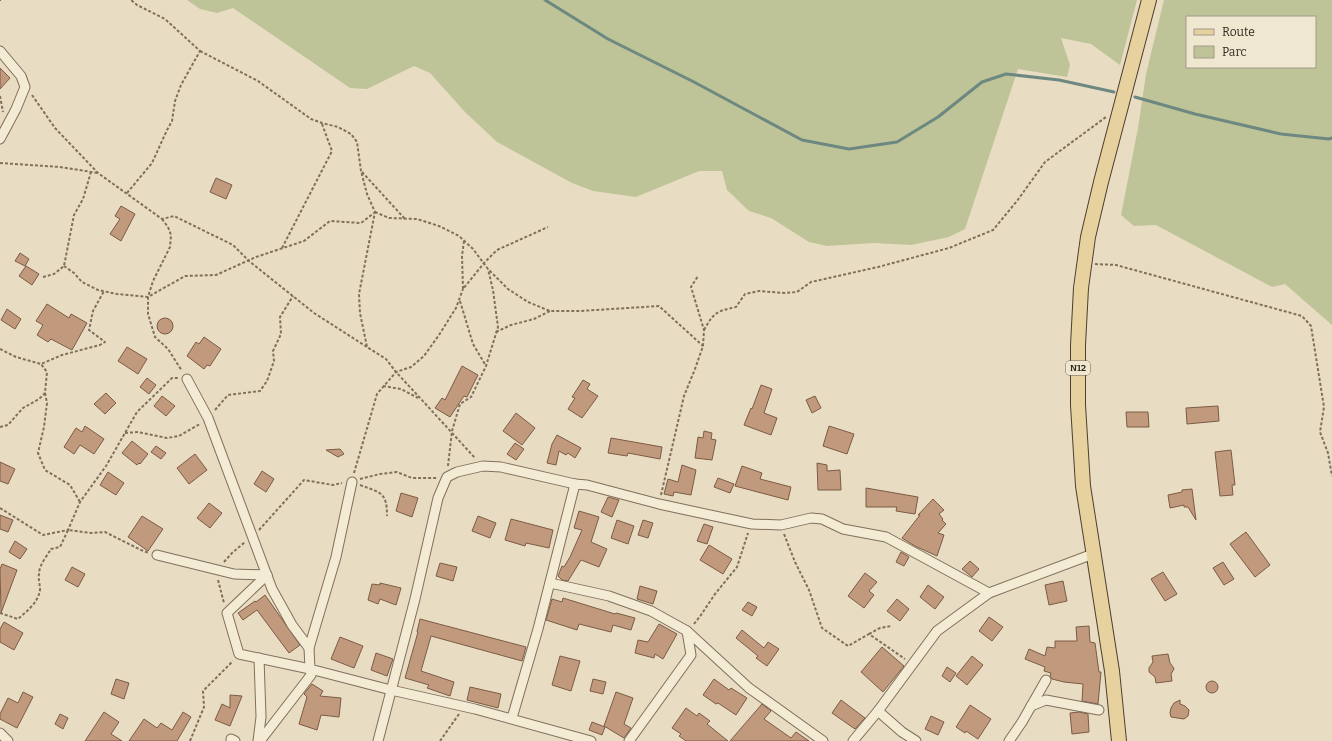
<svg xmlns="http://www.w3.org/2000/svg" width="1332" height="741" font-family="Bitter,serif">
<style>
.green{fill:#bfc498;fill-rule:evenodd}
.lines{fill:none;stroke-linecap:round;stroke-linejoin:round}
.stream{stroke:#6d8881;stroke-width:3}
.building{fill:#c19a7d;stroke:#7c5b45}
.street-casing{stroke:#806f5c;stroke-width:11}
.primary-casing{stroke:#4e3e30;stroke-width:16}
.path{stroke:#806f5c;stroke-width:2;stroke-dasharray:3 2;stroke-linecap:butt}
.street{stroke:#f4ebd5;stroke-width:9}
.primary{stroke:#e7d19e;stroke-width:14}
.labels{text-anchor:middle;dominant-baseline:central;stroke-width:3.5;stroke-linejoin:round;paint-order:stroke}
.shield{fill:#f0e7d1;stroke:#6a6154;stroke-width:1}
.shield-label{font-size:9px;font-weight:bold;fill:#31271e}
</style>
<rect width="100%" height="100%" fill="#e8ddc3"/>
<g class="green">
<path d="M187,0H1137L1120,65L1091,44L1061,38L1070,65L1067,77L1018,69L965,229L949,237L911,245L874,243L827,246L809,242L771,218L749,211L727,190L722,171H699L636,197L593,191L572,183L497,142L465,112L430,73L414,66L367,89L350,88L233,8L217,13L200,9Z"/>
<path d="M1164,0H1332V325L1285,284L1272,287L1156,225L1134,226L1121,215L1138,128L1146,74ZM1187,17H1315V67H1187Z"/>
</g>
<g class="lines">
<g class="stream">
<path d="M545,0L608,39L694,82L802,140L849,149L897,142L938,117L982,82L1006,74L1059,80L1114,92"/>
<path d="M1135,97L1195,114L1281,134L1329,139L1332,138"/>
</g>
</g>
<g class="building">
<path d="M0,68L10,78L0,89Z"/>
<path d="M216,178L232,185L226,199L210,192Z"/>
<path d="M121,206L135,214L121,241L110,234L120,219L115,216Z"/>
<path d="M20,253L29,259L25,266L15,261Z"/>
<path d="M26,266L39,274L32,285L19,276Z"/>
<path d="M47,304L69,318L71,314L87,323L72,350L51,339L48,342L37,335L43,325L36,321Z"/>
<path d="M7,309L21,319L15,329L1,320Z"/>
<circle cx="165" cy="326" r="8"/>
<path d="M204,337L221,349L210,366L207,365L204,369L187,356L196,342L199,344Z"/>
<path d="M127,347L147,359L138,374L118,361Z"/>
<path d="M462,366L478,375L467,397L464,396L450,417L435,408L442,398L445,400Z"/>
<path d="M147,378L156,385L149,394L140,387Z"/>
<path d="M583,380L590,384L587,389L598,396L582,418L568,409L575,398L572,397Z"/>
<path d="M761,385L772,389L764,413L777,418L771,435L744,425L751,408L752,409Z"/>
<path d="M106,393L116,403L105,414L94,404Z"/>
<path d="M162,396L175,406L166,416L154,406Z"/>
<path d="M815,396L821,408L812,413L806,400Z"/>
<path d="M1218,406L1219,421L1187,424L1186,408Z"/>
<path d="M1126,412H1148L1149,427H1127Z"/>
<path d="M516,413L535,428L522,445L503,431Z"/>
<path d="M85,426L104,439L94,454L80,445L74,454L64,447L76,428L82,432Z"/>
<path d="M829,426L854,434L847,454L823,446Z"/>
<path d="M704,431L712,433L711,439L716,440L712,460L695,458L698,437L703,438Z"/>
<path d="M557,435L581,448L575,458L568,453L566,455L559,451L556,465L547,463L552,444Z"/>
<path d="M611,438L662,447L660,459L628,453L627,456L608,453Z"/>
<path d="M132,441L148,454L140,464L139,463L137,465L122,453Z"/>
<path d="M515,443L524,449L516,460L507,454Z"/>
<path d="M156,446L166,453L161,459L151,452Z"/>
<path d="M340,449L344,454L338,457L326,450Z"/>
<path d="M1231,450L1235,485H1232L1233,495L1220,496L1215,452Z"/>
<path d="M195,454L207,470L189,484L177,468Z"/>
<path d="M0,462L15,469L8,484L0,481Z"/>
<path d="M817,463L827,465V471L840,470L841,490H818Z"/>
<path d="M682,465L696,470L691,495L674,492L673,496L664,494L668,479L678,482Z"/>
<path d="M742,466L762,473L760,479L791,487L788,500L735,486Z"/>
<path d="M262,471L274,479L266,492L254,484Z"/>
<path d="M108,472L124,483L116,495L100,485Z"/>
<path d="M718,478L734,484L730,493L714,487Z"/>
<path d="M866,488L918,497L915,514L896,511L897,507H866Z"/>
<path d="M1192,489L1196,520L1188,507H1184V505L1170,508L1168,495L1182,492V490Z"/>
<path d="M401,493L418,498L412,517L396,511Z"/>
<path d="M608,497L619,500L612,517L601,512Z"/>
<path d="M933,499L944,510L939,514L943,519L942,520L946,524L938,533L944,535L937,556L915,546L902,538L920,515H918Z"/>
<path d="M209,503L222,513L210,528L197,518Z"/>
<path d="M579,511L599,517L591,542L607,549L599,567L581,560L568,581L562,580L558,576L562,566L564,567L570,557L582,530L574,528Z"/>
<path d="M0,515L13,520L8,532L0,529Z"/>
<path d="M142,516L163,529L148,551L128,537Z"/>
<path d="M478,516L496,523L490,538L472,531Z"/>
<path d="M511,519L553,530L549,548L526,543L525,546L505,540Z"/>
<path d="M617,520L634,526L628,544L611,538Z"/>
<path d="M643,520L653,523L648,538L638,535Z"/>
<path d="M704,524L713,527L707,544L697,541Z"/>
<path d="M1246,532L1270,565L1255,577L1230,544Z"/>
<path d="M15,541L27,549L20,559L9,552Z"/>
<path d="M709,545L732,559L723,574L700,560Z"/>
<path d="M901,552L909,557L904,566L896,562Z"/>
<path d="M970,561L979,569L972,577L962,569Z"/>
<path d="M1223,562L1234,579L1224,585L1213,568Z"/>
<path d="M440,563L457,567L453,581L436,576Z"/>
<path d="M2,564L17,570L1,613L0,569Z"/>
<path d="M72,567L85,574L78,587L65,580Z"/>
<path d="M1163,572L1177,594L1165,601L1151,579Z"/>
<path d="M865,573L877,582L869,591L874,595L864,608L848,596Z"/>
<path d="M1063,581L1067,601L1049,605L1045,585Z"/>
<path d="M380,583L401,588L396,605L380,599L378,604L368,600L372,584L380,585Z"/>
<path d="M928,585L944,597L935,609L920,597Z"/>
<path d="M640,586L657,591L653,604L637,599Z"/>
<path d="M265,595L300,645L289,653L257,610L243,620L238,613L255,601L256,602Z"/>
<path d="M563,598L615,614L616,613L635,618L631,630L613,625L611,632L579,624L577,630L546,620L552,599L562,602Z"/>
<path d="M897,599L909,609L900,621L887,611Z"/>
<path d="M748,602L757,607L752,616L742,610Z"/>
<path d="M989,617L1003,627L992,641L979,631Z"/>
<path d="M420,619L526,647L522,661L431,636L421,671L454,682L450,696L427,688L429,685L405,678L418,632H417Z"/>
<path d="M4,622L23,633L14,650L0,642V629Z"/>
<path d="M659,624L677,634L663,659L655,654L654,658L635,653L638,640L648,642Z"/>
<path d="M1089,626L1090,642L1095,643L1099,672H1101L1098,704L1082,701L1083,684L1064,682L1052,679L1050,676L1051,673L1044,671L1045,667L1025,659L1029,649L1045,656L1047,647L1055,648V641H1077L1076,627Z"/>
<path d="M742,630L764,648L768,642L779,649L767,666L756,658L758,656L736,638Z"/>
<path d="M340,637L363,646L354,668L331,659Z"/>
<path d="M882,647L904,666L883,692L861,672Z"/>
<path d="M376,653L393,659L387,676L371,670Z"/>
<path d="M1168,654L1170,663L1173,667L1174,669L1171,674L1172,681L1156,683L1155,677L1149,672V668L1153,662L1152,656Z"/>
<path d="M560,656L580,661L571,691L552,685Z"/>
<path d="M972,656L983,665L967,685L956,676Z"/>
<path d="M947,667L956,673L950,682L942,676Z"/>
<path d="M116,679L129,683L124,699L111,694Z"/>
<path d="M593,679L606,682L603,694L590,691Z"/>
<path d="M714,679L729,690L731,688L747,698L736,715L718,703L716,704L703,695Z"/>
<circle cx="1212" cy="687" r="6"/>
<path d="M312,684L323,691L320,696L341,698L339,717L321,715L317,730L299,724L307,697L304,694Z"/>
<path d="M470,687L501,694L498,708L467,700Z"/>
<path d="M23,692L33,697L17,728L0,719V714L8,698L18,703Z"/>
<path d="M616,692L633,698L624,724L631,728L624,738L604,726Z"/>
<path d="M230,695L242,696L230,726L215,720L222,704L230,708Z"/>
<path d="M841,700L865,718L855,729L832,713Z"/>
<path d="M1180,700V704L1185,706L1189,710L1188,716L1184,719L1171,717L1170,713L1171,708L1174,703Z"/>
<path d="M762,704L771,711L764,719L791,738L796,732L809,741H730Z"/>
<path d="M970,705L991,719L978,739L966,731L965,733L956,727Z"/>
<path d="M686,708L697,716L699,713L710,721L707,724L728,741H686L679,736L681,734L672,728Z"/>
<path d="M104,712L119,722L111,734L122,741H85Z"/>
<path d="M183,712L191,717L177,741H129L144,719L157,728L161,723L172,730Z"/>
<path d="M1079,712L1088,714L1089,732L1072,734L1070,713Z"/>
<path d="M60,714L68,718L63,729L55,724Z"/>
<path d="M931,716L944,722L938,735L925,729Z"/>
<path d="M592,722L605,727L602,735L589,730Z"/>
</g>
<g class="lines">
<defs>
<g id="street">
<path d="M0,51L21,76L25,87L16,109L0,139"/>
<path d="M187,379L208,418L272,589L292,625L309,648L310,669L391,690L475,709L591,741"/>
<path d="M157,555L234,574L267,575"/>
<path d="M550,583L609,596L651,611L687,631"/>
<path d="M309,648L336,557L352,482"/>
<path d="M1031,706L1046,700L1099,710"/>
<path d="M878,711L902,732L916,741"/>
<path d="M512,718L538,629L575,484L587,485L659,504L752,524L781,525L811,518L822,519L843,529L886,537L989,593"/>
<path d="M0,733L8,741"/>
<path d="M231,739L235,741"/>
<path d="M258,741L261,717L259,658"/>
<path d="M260,741L311,675L310,669L239,654L227,613L267,575"/>
<path d="M378,741L415,599L438,498L447,477L457,472L483,466L501,467L575,484"/>
<path d="M629,741L691,655L687,631L749,688L823,741"/>
<path d="M853,741L878,711L937,631L989,593L1093,554"/>
<path d="M1009,741L1022,722L1046,680"/>
</g>
<path id="primary" d="M1119,741L1112,671L1083,486L1078,405V345L1081,288L1088,237L1101,182L1149,0"/>
</defs>
<use href="#street" class="street-casing"/>
<use href="#primary" class="primary-casing"/>
<g class="path">
<path d="M0,0H1"/>
<path d="M200,51L258,81L311,119L322,123L338,127L351,134L357,142L361,171L367,194L375,212L359,294L360,313L367,347L386,359L396,372L421,399L475,458"/>
<path d="M32,95L55,128L98,173L162,219L174,216L233,245L249,261L314,313L367,347"/>
<path d="M0,96L3,112"/>
<path d="M0,163L60,167L98,173"/>
<path d="M362,172L405,219"/>
<path d="M127,193L152,163L167,130L172,121L175,101L181,85L200,51L165,19L137,5L131,0"/>
<path d="M375,212L389,218L417,219L439,226L459,236L473,249L488,269L508,289L528,302L550,311H580L659,306L703,346"/>
<path d="M162,219L168,227L171,235L170,247L153,281L148,297V314L155,337L168,349L182,371"/>
<path d="M464,241L462,256L463,289L484,263L497,250L548,227"/>
<path d="M282,248L332,151L322,124"/>
<path d="M1095,264L1116,265L1302,316L1311,326L1324,407L1320,432L1328,453L1332,476"/>
<path d="M64,266L74,273L82,282L98,290L117,294L148,297L185,276L216,275L256,257L304,241L330,221L361,223L374,213"/>
<path d="M43,277L54,274L64,266L74,215L83,199L91,172"/>
<path d="M460,301L473,344L486,366"/>
<path d="M704,330C714,312 717,311 736,307L745,294L759,291L784,293L797,292L811,282L878,267L949,248L993,230L1017,201L1045,162L1106,117"/>
<path d="M496,332L511,325L534,319L550,311"/>
<path d="M0,349L16,357L41,364L62,355L100,345L105,342L89,330L93,311L104,291"/>
<path d="M383,386L401,389L418,398"/>
<path d="M45,393L47,403L44,427L38,453L45,470L70,485L80,502"/>
<path d="M215,410L228,395L260,391L267,381L274,361L273,351L281,334L280,317L293,296"/>
<path d="M0,427L8,425L23,408L39,399L45,393L47,372L41,364"/>
<path d="M125,433L138,432L167,438L179,436L200,424"/>
<path d="M448,466L452,431L460,404L471,397L486,366L498,327L493,290L488,269"/>
<path d="M354,473L377,394L396,372L411,367L424,356L439,335L456,308L463,289"/>
<path d="M360,479L380,474L397,472L412,478H438"/>
<path d="M360,485C381,493 387,492 387,516"/>
<path d="M661,495L684,396L695,369L703,346L704,330L691,287L698,276"/>
<path d="M0,508L43,535L68,530L80,502L106,466L137,412L172,378H178"/>
<path d="M259,530L304,480L333,485L342,483"/>
<path d="M784,534L795,562L809,590L822,628L848,646L869,634L905,659"/>
<path d="M224,562L232,553L245,542"/>
<path d="M218,580L224,603"/>
<path d="M0,613L18,619C27,611 38,603 40,590C40,584 38,579 39,574C39,565 47,556 51,549L60,547L68,530L91,533L105,532L141,550L149,553"/>
<path d="M694,624L701,615L715,594L737,567L748,533"/>
<path d="M869,634L880,628L891,626"/>
<path d="M190,741L204,707L203,691L233,661"/>
<path d="M440,741L459,714"/>
</g>
<use href="#street" class="street"/>
<use href="#primary" class="primary"/>
</g>
<g class="labels">
<rect class="shield" x="1066" y="361" width="24" height="14" rx="3"/>
<g class="shield-label">
<text x="1078" y="368">N12</text>
</g>
</g>
<rect x="1186" y="16" width="130" height="52" fill="#f0e7d1" stroke="#a49a89"/>
<rect x="1194" y="29" width="20" height="6" fill="#e7d19e" stroke="#a49a89"/>
<text x="1222" y="36" font-size="12" fill="#31271e">Route</text>
<rect x="1194" y="46" width="20" height="12" fill="#bfc498" stroke="#a49a89"/>
<text x="1222" y="56" font-size="12" fill="#31271e">Parc</text>
</svg>
